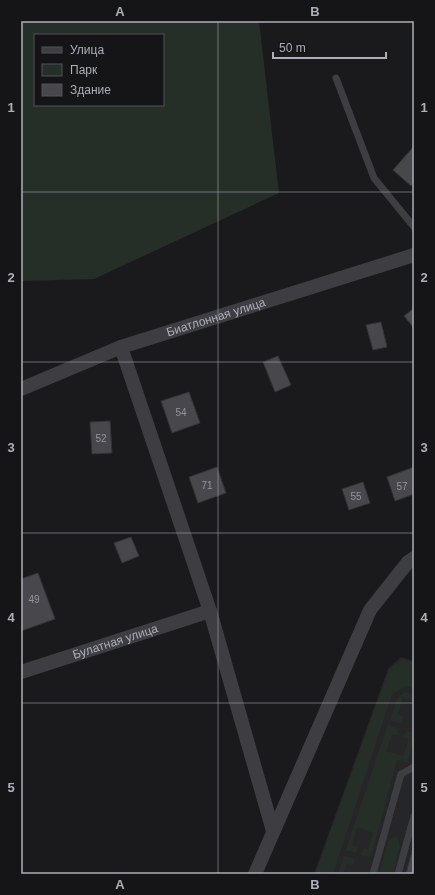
<svg xmlns="http://www.w3.org/2000/svg" width="435" height="895" font-family="Helvetica,sans-serif">
<style>
.built{fill:#262629}
.green{fill:#262e28;fill-rule:evenodd}
.building{fill:#47474c;stroke:#343437}
.lines{fill:none;stroke-linecap:round;stroke-linejoin:round}
.service{stroke:#3d3d42;stroke-width:7}
.minor{stroke:#3d3d42;stroke-width:14}
.grid{fill:none;stroke:#adafba;stroke-width:1;stroke-opacity:0.55}
.labels{text-anchor:middle;dominant-baseline:central;stroke-width:3.5;stroke-linejoin:round;paint-order:stroke}
.number-label{font-size:10px;fill:#94959e}
.street-label{font-size:12px;fill:#adafba;stroke:#151517}
.neatline{fill:none;stroke:#adafba;stroke-width:1.5}
.grid-label{font-size:13px;text-anchor:middle;font-weight:bold;fill:#adafba}
</style>
<rect width="100%" height="100%" fill="#1a1a1c"/>
<path class="built" d="M401,657L414,661V874H314L388,669Z"/>
<g class="green">
<path d="M21,21H259L279,193L94,279L21,281ZM35,35H163V105H35Z"/>
<path d="M402,659L414,662V689L406,686L392,694L333,874H315L389,670Z"/>
<path d="M405,692L414,695V701L403,697L398,714L404,717L400,723L390,720L398,697Z"/>
<path d="M388,724L396,727L399,734L398,735L392,734L386,751L403,756L409,739L402,737L404,734L409,731L414,733V740L407,763L397,760L371,857L361,855L363,848L368,849L373,833L357,827L352,845L358,847L356,853L346,850Z"/>
<path d="M395,837L398,838L400,846L393,874H379L388,842L391,838Z"/>
<path d="M344,856L355,859L353,865L347,864L343,874H338Z"/>
</g>
<g class="building">
<path d="M414,146V182L411,186L393,170Z"/>
<path d="M414,308V328L404,316Z"/>
<path d="M381,322L387,347L373,350L366,325Z"/>
<path d="M278,356L291,385L275,392L263,362Z"/>
<path d="M189,392L200,423L172,433L161,401Z"/>
<path d="M110,421L112,453L92,454L90,422Z"/>
<path d="M217,467L226,493L198,503L189,477Z"/>
<path d="M414,467V494L395,501L387,477Z"/>
<path d="M363,482L370,503L349,510L342,489Z"/>
<path d="M131,537L139,556L122,563L114,543Z"/>
<path d="M38,573L55,619L21,631V579Z"/>
<path d="M414,843V874H406Z"/>
</g>
<g class="lines">
<g class="service">
<path d="M336,78L374,178L414,227"/>
<path d="M373,874L401,774L414,767"/>
<path d="M398,874L414,816"/>
</g>
<g class="minor">
<path d="M121,347L210,611L273,831"/>
<path id="s1" d="M21,389L121,347L414,255"/>
<path id="s2" d="M21,672L210,611"/>
<path d="M255,874L370,610L408,562L414,558"/>
</g>
</g>
<path class="grid" d="M218,21V874M21,192H414M21,362H414M21,533H414M21,703H414"/>
<g class="labels">
<g class="number-label">
<text x="181" y="412">54</text>
<text x="101" y="438">52</text>
<text x="207" y="485">71</text>
<text x="402" y="486">57</text>
<text x="356" y="496">55</text>
<text x="34" y="599">49</text>
</g>
<g class="street-label">
<text stroke="none"><textPath href="#s1" startOffset="208">Биатлонная улица</textPath></text>
<text stroke="none"><textPath href="#s2" startOffset="99">Булатная улица</textPath></text>
</g>
</g>
<rect width="435" height="895" fill="none" stroke="#151517" stroke-width="44"/>
<rect x="34" y="34" width="130" height="72" fill="#151517" stroke="#525358"/>
<rect x="42" y="47" width="20" height="6" fill="#3d3d42" stroke="#525358"/>
<text x="70" y="54" font-size="12" fill="#adafba">Улица</text>
<rect x="42" y="64" width="20" height="12" fill="#262e28" stroke="#525358"/>
<text x="70" y="74" font-size="12" fill="#adafba">Парк</text>
<rect x="42" y="84" width="20" height="12" fill="#47474c" stroke="#525358"/>
<text x="70" y="94" font-size="12" fill="#adafba">Здание</text>
<path d="M273 52v6h113v-6" fill="none" stroke="#adafba" stroke-width="2"/>
<text x="279" y="52" font-size="12" fill="#adafba" stroke="#151517" stroke-width="3" paint-order="stroke">50 m</text>
<rect x="22" y="22" width="391" height="851" class="neatline"/>
<g class="grid-label">
<text x="120" y="16">A</text>
<text x="315" y="16">B</text>
<text x="11" y="112">1</text>
<text x="424" y="112">1</text>
<text x="11" y="282">2</text>
<text x="424" y="282">2</text>
<text x="11" y="452">3</text>
<text x="424" y="452">3</text>
<text x="11" y="622">4</text>
<text x="424" y="622">4</text>
<text x="11" y="792">5</text>
<text x="424" y="792">5</text>
<text x="120" y="889">A</text>
<text x="315" y="889">B</text>
</g>
</svg>
